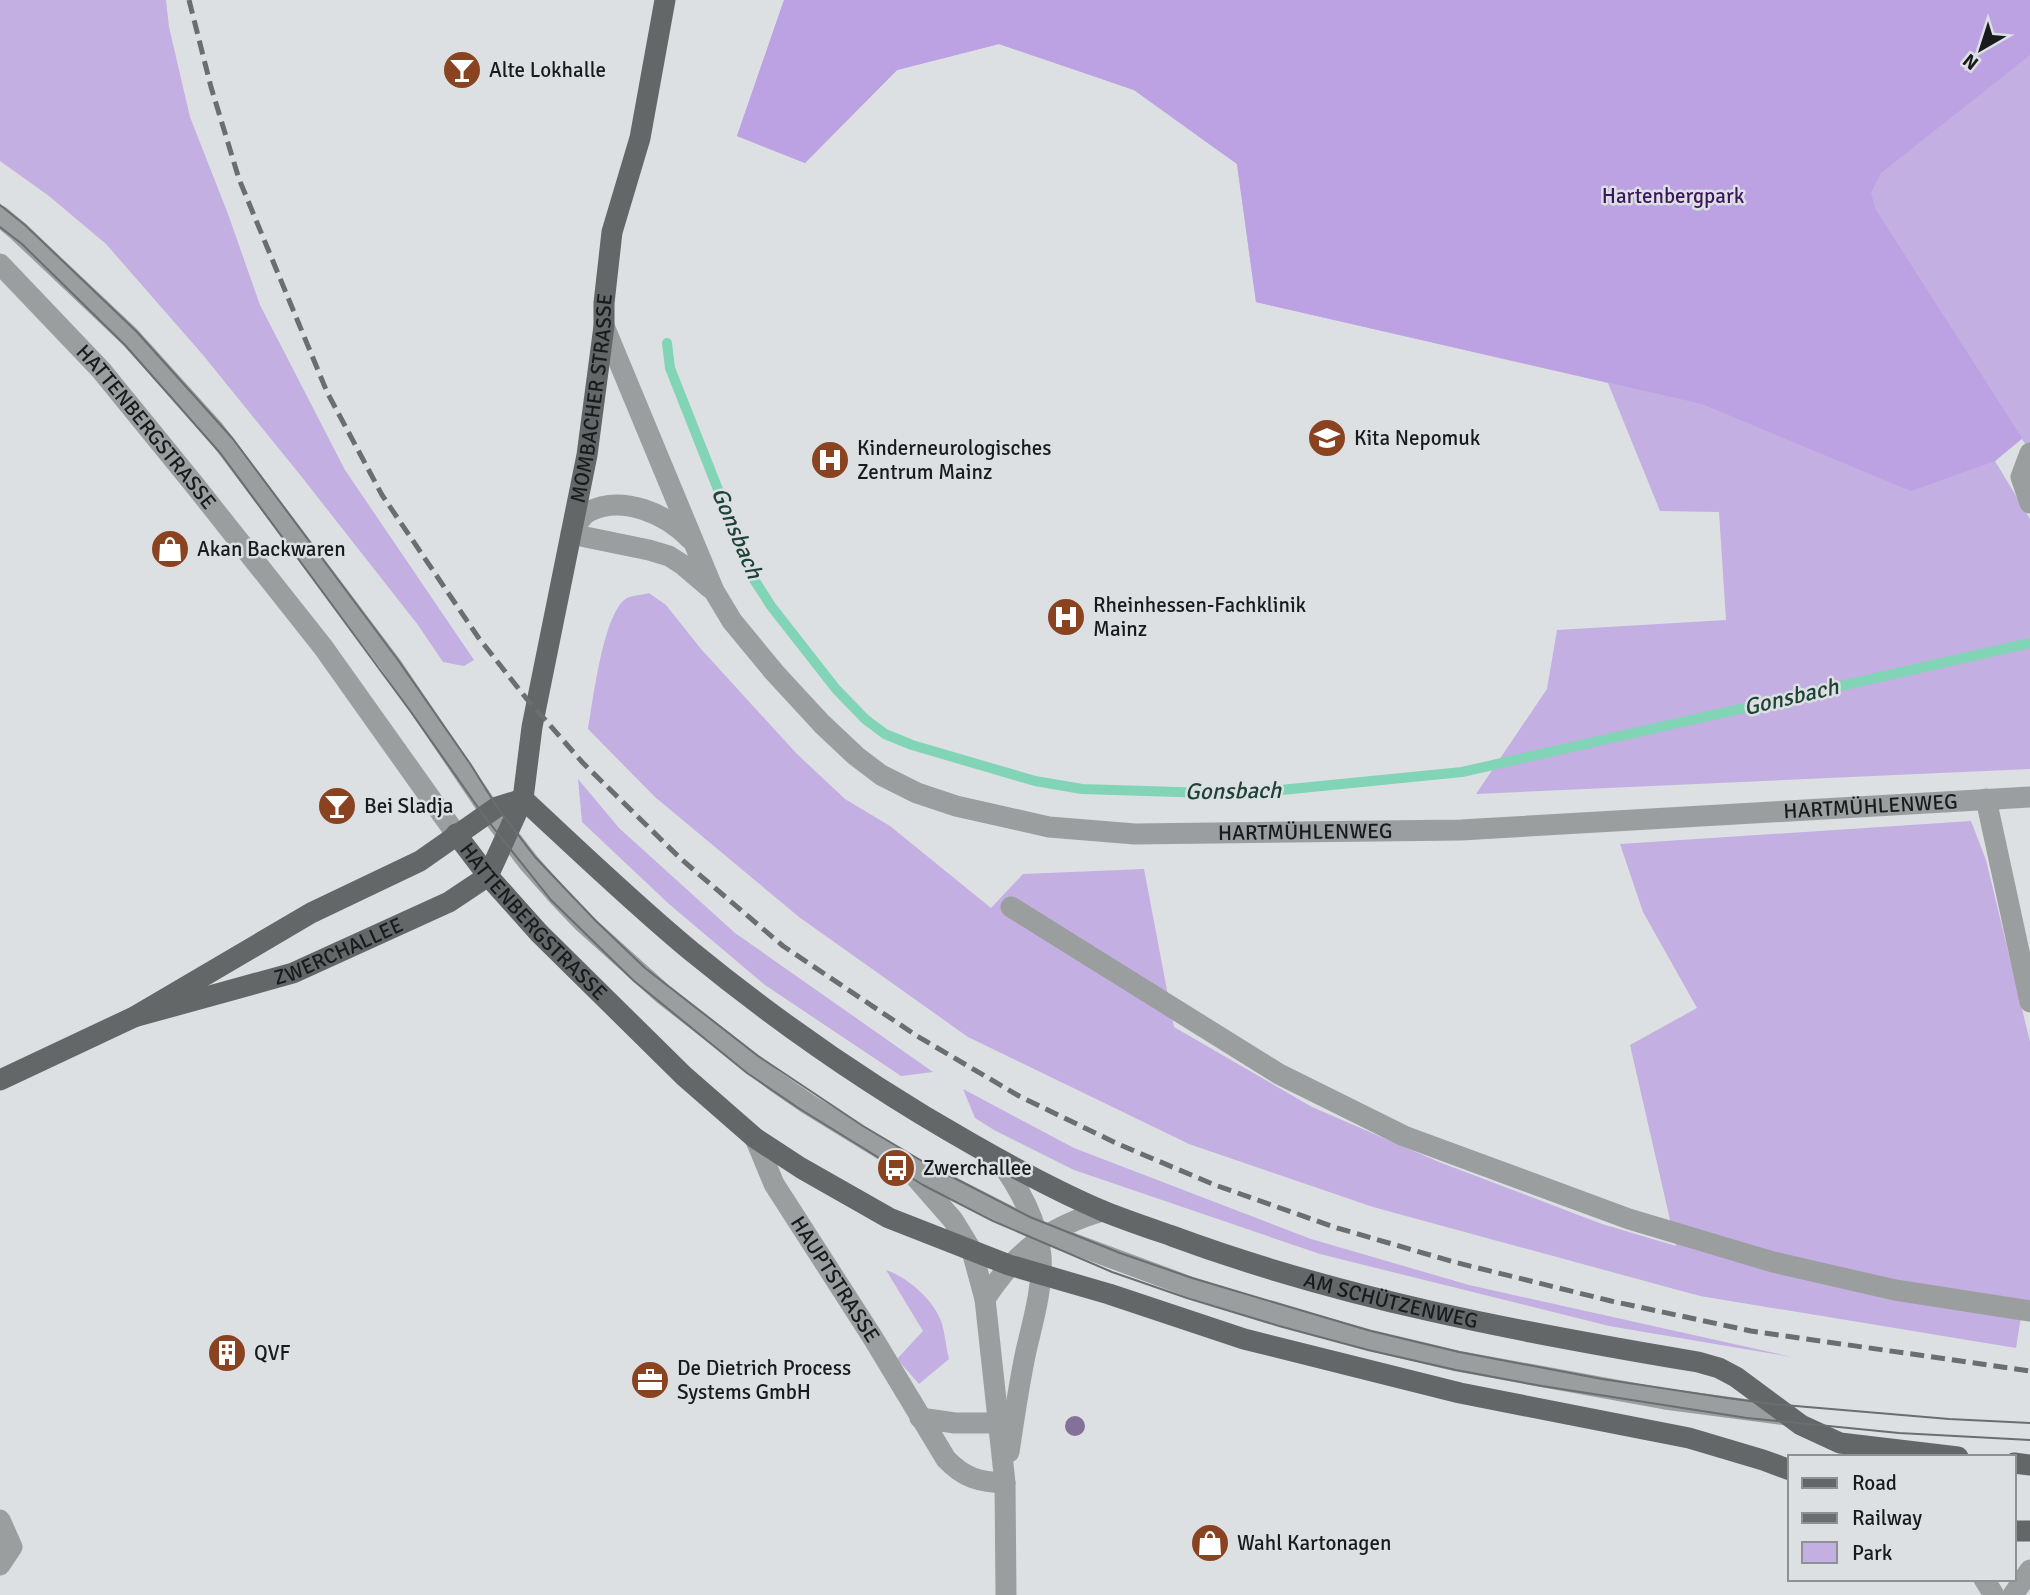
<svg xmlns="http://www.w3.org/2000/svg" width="2030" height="1595" font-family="Signika,sans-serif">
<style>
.green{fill:#c3afe1}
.forest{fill:#bca2e2}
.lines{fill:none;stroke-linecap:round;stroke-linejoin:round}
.stream{stroke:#81d4b5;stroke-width:10}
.minor{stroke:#9b9e9e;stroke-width:21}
.major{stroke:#636767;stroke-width:21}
.tram{stroke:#6b6d6f;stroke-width:2}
.rail{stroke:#6b6d6f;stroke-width:5;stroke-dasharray:14 7;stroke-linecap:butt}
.tree{fill:#83719a}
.labels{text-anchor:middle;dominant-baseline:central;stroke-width:5;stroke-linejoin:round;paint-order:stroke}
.poi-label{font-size:21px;fill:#191a1c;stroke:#dce0e3;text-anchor:start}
.park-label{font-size:21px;fill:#3b165f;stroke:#dce0e3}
.street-label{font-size:21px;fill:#191a1c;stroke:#dce0e3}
.water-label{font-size:23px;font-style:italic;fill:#1e4336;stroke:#dce0e3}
</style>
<rect width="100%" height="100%" fill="#dce0e3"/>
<g class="green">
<path d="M0,0H166L169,27L190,117L228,214L260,305L345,470L474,660L464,666L443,662L418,625L301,476L203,355L106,244L49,196L0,161Z"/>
<path d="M784,0H2030V452L2022,439L1995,461L2030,519V769L1476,794L1547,689L1557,630L1726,620L1719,512L1660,511L1608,383L1256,302L1237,164L1134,90L999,44L897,70L805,163L737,136Z"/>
<path d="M649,593L666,605L701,649L797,754L845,799L890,826L991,908L1023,874L1144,869L1174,1027L1312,1107L1439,1162L1602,1224L1676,1246L1630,1045L1697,1008L1643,912L1620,844L1971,821L1986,860L2030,1042V1303L2023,1304L2016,1348L1700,1296L1373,1207L1189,1144L968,1037L799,917L655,797L588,729C593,702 603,612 627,598C633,595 643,595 649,593Z"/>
<path d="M578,779L619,828L735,933L933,1072L901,1076L765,985L669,904L582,822Z"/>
<path d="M963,1089L1074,1148L1311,1239L1469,1285L1792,1357L1609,1326L1320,1254L1074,1170L994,1130L975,1118Z"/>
<path d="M886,1270C907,1277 933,1299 941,1321C945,1333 946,1347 949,1359L919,1384L897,1359L923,1331Z"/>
</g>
<path class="forest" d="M784,0H2030V55L1881,173L1871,193L1876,210L2022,438L1995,461L1911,491L1702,404L1256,302L1237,164L1134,90L999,44L897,70L805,163L737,136Z"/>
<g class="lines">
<path class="stream" d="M667,343L670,368L753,578L771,606L836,689L865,719L885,734L912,745L1035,781L1082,789L1241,794L1462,772L2030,643"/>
<g class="minor">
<path d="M0,216L18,231L130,337L214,430L391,665L498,823L529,863L560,898L583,922L663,994L776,1082L808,1104L901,1161L1034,1229L1190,1287L1283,1316L1369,1340L1457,1361L1665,1399L1787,1415"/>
<path id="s1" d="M0,264L101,370L193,483L323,647L456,834"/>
<path id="s2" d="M604,326L714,591L732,621L774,672L822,724L856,756L881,775L917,793L956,806L1049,827L1135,834L1461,830L2030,797"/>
<path d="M2030,453L2021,477L2030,503"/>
<path d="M690,539C667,514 622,494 588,512C580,517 576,526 571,534L649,550L669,556L683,565L710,588"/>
<path d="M1986,799L2030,1002"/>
<path d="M1011,907L1279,1074L1404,1136L1629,1219L1773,1262L1895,1290L2030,1311"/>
<path id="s3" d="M755,1138L774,1184L873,1338L946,1459C964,1478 979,1482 1005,1483"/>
<path d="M998,1159C1018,1185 1038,1222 1041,1256C1043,1287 1033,1321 1026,1351C1019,1384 1014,1418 1009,1452"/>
<path d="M912,1173L953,1220L972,1251L985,1299L1005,1483L1006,1595"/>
<path d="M985,1299C1015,1252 1050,1226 1103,1211"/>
<path d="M920,1418L955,1423H998"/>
<path d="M0,1520L12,1547L0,1565"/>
<path d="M1984,1579L1994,1595"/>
<path d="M2013,1595L2030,1570"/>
</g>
<g class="major">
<path id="s4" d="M523,799C578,850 633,903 691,951C779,1023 873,1088 972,1144C1014,1168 1058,1192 1103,1211C1125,1220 1149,1228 1172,1236C1342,1299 1519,1332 1698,1362L1719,1368L1736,1377L1801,1425L1840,1443L1958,1457"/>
<path id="s5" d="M456,834L488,876L539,933L684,1076L755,1138L801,1168L889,1218L1009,1265L1109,1294L1244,1339L1460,1393L1689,1438L1763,1460L1790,1470"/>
<path id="s6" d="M134,1017L293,973L449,902L488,876L523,799L532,727L587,455L604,326V303L612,232L640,138L665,0"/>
<path d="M0,1080L134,1017L311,913L420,861L497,807L523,799"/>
<path d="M2014,1463L2030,1465"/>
<path d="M2014,1531H2030"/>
</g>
<g class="tram">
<path d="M0,205L25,225L137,332L233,439L398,660L471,765L497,807L535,857L596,921L645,968L758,1056L863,1126L927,1164L1030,1217L1120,1253L1192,1278L1371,1331L1459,1352L1602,1379L1727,1398L1772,1404L1949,1419L2030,1423"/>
<path d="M0,227L22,244L125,345L221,454L411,712L484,816L551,900L634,981L747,1073L800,1109L923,1185L993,1221L1112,1272L1187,1298L1279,1326L1368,1350L1456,1370L1542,1386L1747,1418L1899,1433L2030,1440"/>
</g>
<path class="rail" d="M189,0L211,87L239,179L327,392L382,495L478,637L526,698L583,763L681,859L783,946L917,1036L1019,1096L1118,1144L1215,1185L1334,1227L1454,1262L1611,1301L1751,1331L2030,1371"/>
</g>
<circle class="tree" cx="1075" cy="1426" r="10"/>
<defs>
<symbol id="bar-disc" viewBox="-11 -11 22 22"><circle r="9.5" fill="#8a4321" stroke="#dce0e3"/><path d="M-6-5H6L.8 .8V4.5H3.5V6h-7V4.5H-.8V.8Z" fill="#fff"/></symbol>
<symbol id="school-disc" viewBox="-11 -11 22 22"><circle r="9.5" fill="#8a4321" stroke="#dce0e3"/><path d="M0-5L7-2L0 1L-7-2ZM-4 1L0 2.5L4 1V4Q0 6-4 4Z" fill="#fff"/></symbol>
<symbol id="hospital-disc" viewBox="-11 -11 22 22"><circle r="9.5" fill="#8a4321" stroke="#dce0e3"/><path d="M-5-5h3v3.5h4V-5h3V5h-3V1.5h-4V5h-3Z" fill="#fff"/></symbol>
<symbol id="shop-disc" viewBox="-11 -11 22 22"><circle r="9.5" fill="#8a4321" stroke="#dce0e3"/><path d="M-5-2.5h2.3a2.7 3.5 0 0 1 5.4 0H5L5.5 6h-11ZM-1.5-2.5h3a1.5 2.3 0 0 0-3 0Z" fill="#fff"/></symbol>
<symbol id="bus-disc" viewBox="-11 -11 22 22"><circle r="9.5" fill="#8a4321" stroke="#dce0e3"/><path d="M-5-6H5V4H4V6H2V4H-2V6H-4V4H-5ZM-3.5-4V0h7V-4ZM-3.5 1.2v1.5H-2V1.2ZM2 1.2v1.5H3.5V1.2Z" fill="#fff"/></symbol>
<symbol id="building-disc" viewBox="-11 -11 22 22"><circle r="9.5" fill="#8a4321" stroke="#dce0e3"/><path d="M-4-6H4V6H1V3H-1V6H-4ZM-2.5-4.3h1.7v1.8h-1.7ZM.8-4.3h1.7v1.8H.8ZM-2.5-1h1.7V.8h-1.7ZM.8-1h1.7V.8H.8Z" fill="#fff"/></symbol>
<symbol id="office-disc" viewBox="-11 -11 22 22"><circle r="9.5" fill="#8a4321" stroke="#dce0e3"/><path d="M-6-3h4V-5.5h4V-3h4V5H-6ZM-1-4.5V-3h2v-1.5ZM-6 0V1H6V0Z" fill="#fff"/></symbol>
</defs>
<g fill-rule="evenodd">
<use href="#bar-disc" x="440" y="48" width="44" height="44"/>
<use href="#school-disc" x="1305" y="416" width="44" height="44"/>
<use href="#hospital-disc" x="808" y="438" width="44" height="44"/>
<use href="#shop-disc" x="148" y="527" width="44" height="44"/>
<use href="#hospital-disc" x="1044" y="595" width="44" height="44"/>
<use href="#bar-disc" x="315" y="784" width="44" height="44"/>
<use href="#bus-disc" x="874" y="1146" width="44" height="44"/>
<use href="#building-disc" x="205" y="1331" width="44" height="44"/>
<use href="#office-disc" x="628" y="1358" width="44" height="44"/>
<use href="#shop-disc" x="1188" y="1521" width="44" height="44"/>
</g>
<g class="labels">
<g class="poi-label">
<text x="489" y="70">Alte Lokhalle</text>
<text x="1354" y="438">Kita Nepomuk</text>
<text x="857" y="448">Kinderneurologisches<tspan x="857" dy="24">Zentrum Mainz</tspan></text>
<text x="197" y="549">Akan Backwaren</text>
<text x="1093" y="605">Rheinhessen-Fachklinik<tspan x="1093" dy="24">Mainz</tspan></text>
<text x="364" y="806">Bei Sladja</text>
<text x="923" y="1168">Zwerchallee</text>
<text x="254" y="1353">QVF</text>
<text x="677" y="1368">De Dietrich Process<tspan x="677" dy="24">Systems GmbH</tspan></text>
<text x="1237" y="1543">Wahl Kartonagen</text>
</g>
<g class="park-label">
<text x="1673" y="196">Hartenbergpark</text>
</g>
<g class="street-label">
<text stroke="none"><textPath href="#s6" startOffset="875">MOMBACHER STRASSE</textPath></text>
<text stroke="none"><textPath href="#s1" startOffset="219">HATTENBERGSTRASSE</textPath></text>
<text stroke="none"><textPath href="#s2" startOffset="1536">HARTMÜHLENWEG</textPath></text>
<text stroke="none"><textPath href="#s2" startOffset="970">HARTMÜHLENWEG</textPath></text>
<text stroke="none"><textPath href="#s5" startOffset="117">HATTENBERGSTRASSE</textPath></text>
<text stroke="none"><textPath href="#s6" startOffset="215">ZWERCHALLEE</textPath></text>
<text stroke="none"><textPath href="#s3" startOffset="163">HAUPTSTRASSE</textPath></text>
<text stroke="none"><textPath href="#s4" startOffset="1017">AM SCHÜTZENWEG</textPath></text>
</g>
<g class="water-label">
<text transform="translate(737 533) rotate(67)">Gonsbach</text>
<text transform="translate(1791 697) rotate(-13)">Gonsbach</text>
<text transform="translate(1233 791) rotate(-1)">Gonsbach</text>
</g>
</g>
<rect x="1788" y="1455" width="228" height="126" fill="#dce0e3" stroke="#8e9193" stroke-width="2"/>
<rect x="1802" y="1478" width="35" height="10" fill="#636767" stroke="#8e9193" stroke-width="2"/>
<text x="1852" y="1490" font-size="21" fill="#191a1c">Road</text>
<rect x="1802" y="1513" width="35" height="10" fill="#6b6d6f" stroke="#8e9193" stroke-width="2"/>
<text x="1852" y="1525" font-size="21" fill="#191a1c">Railway</text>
<rect x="1802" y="1542" width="35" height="21" fill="#c3afe1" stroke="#8e9193" stroke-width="2"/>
<text x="1852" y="1560" font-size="21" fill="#191a1c">Park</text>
<g transform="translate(1981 49) rotate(219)" stroke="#dce0e3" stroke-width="5" paint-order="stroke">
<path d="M0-5L12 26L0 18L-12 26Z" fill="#191a1c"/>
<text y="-10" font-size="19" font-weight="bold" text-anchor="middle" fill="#191a1c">N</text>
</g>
</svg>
